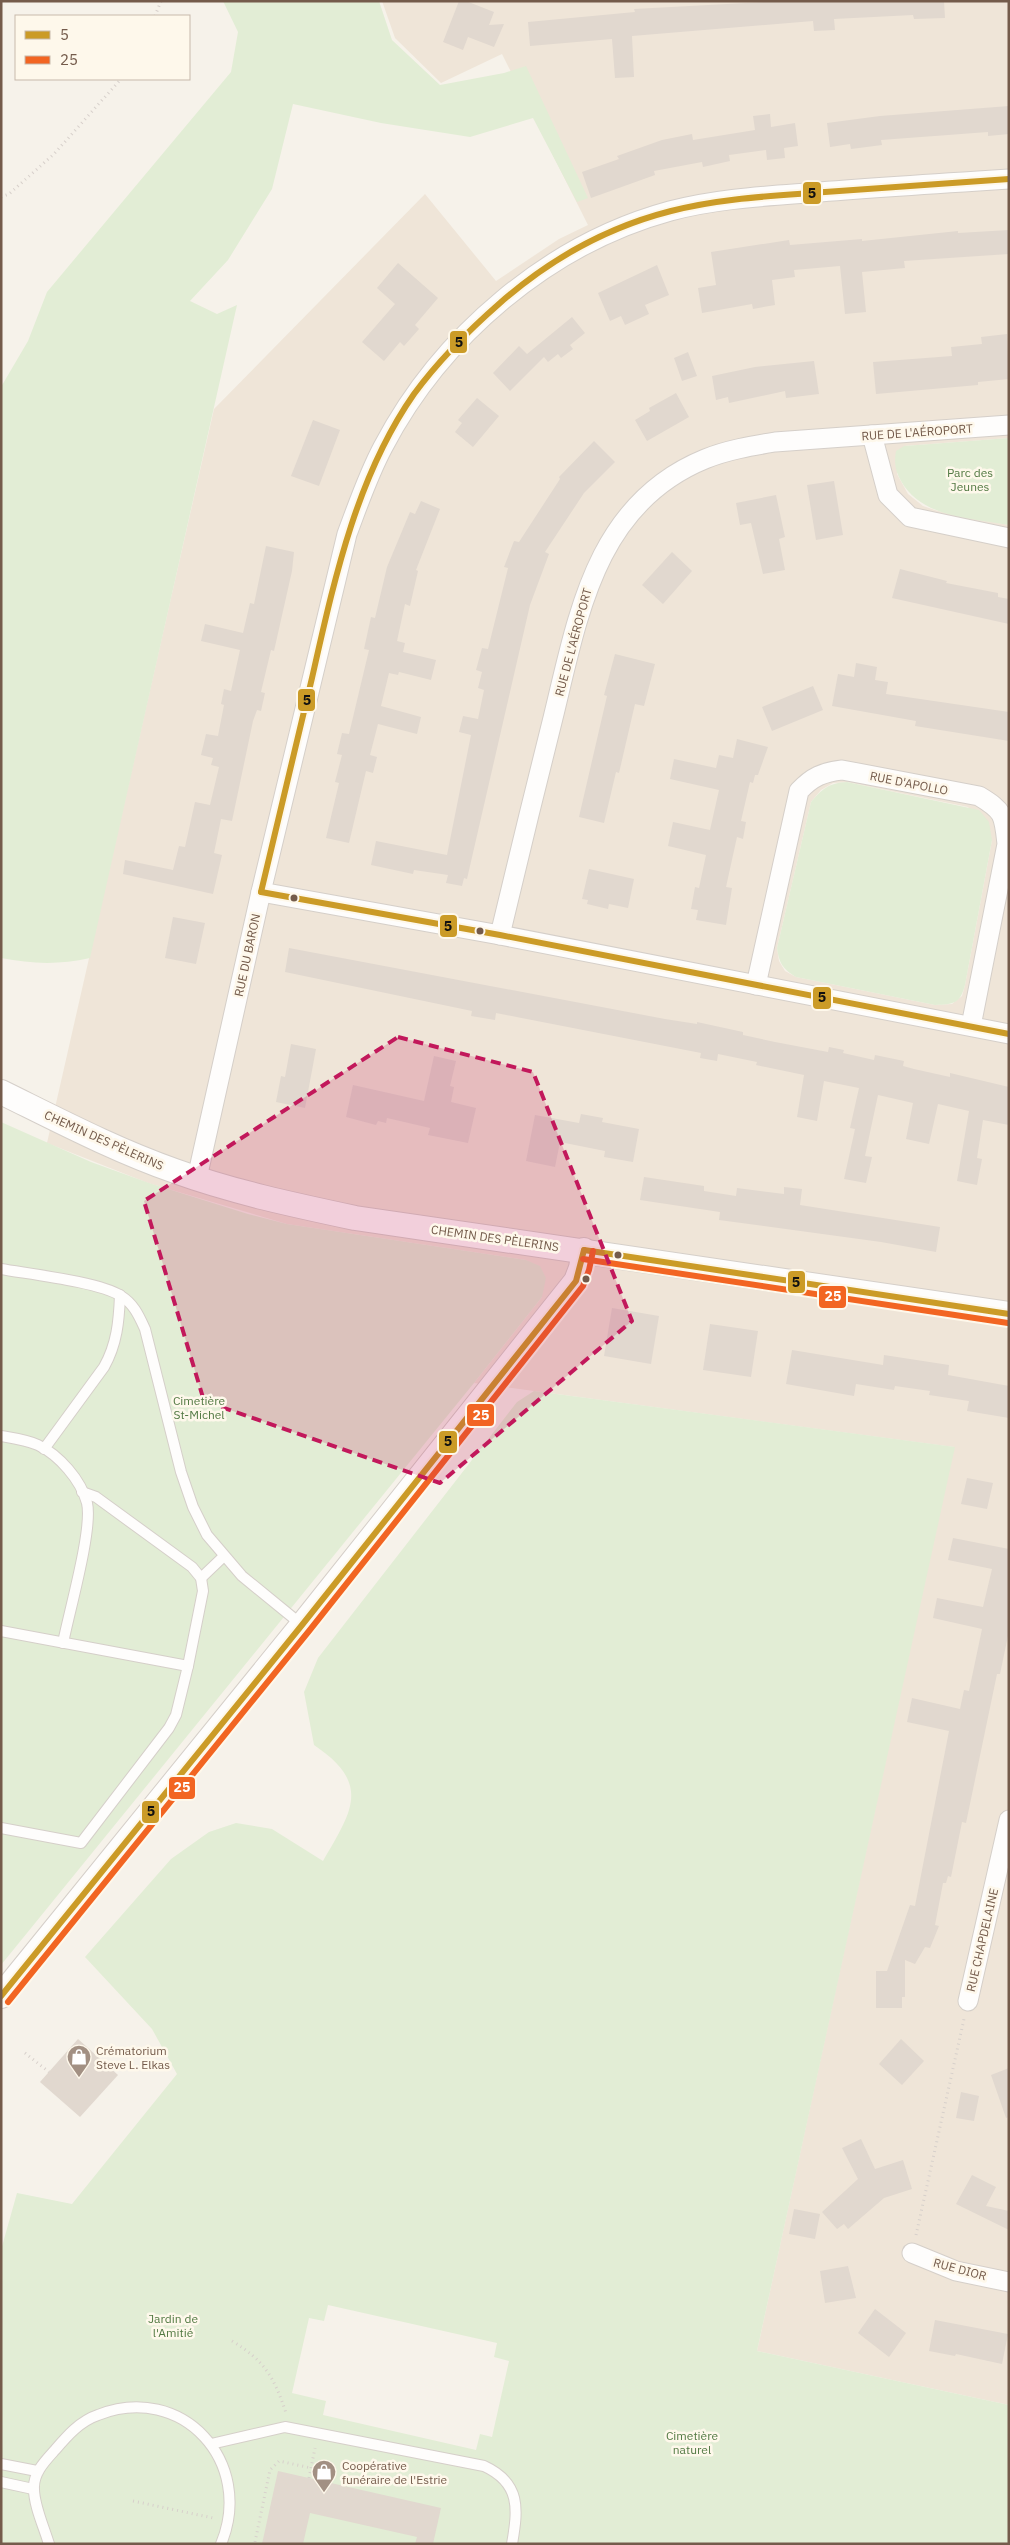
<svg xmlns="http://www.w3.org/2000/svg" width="1010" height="2545" font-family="'IBM Plex Sans',sans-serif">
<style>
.residential{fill:#efe5d8;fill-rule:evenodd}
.green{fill:#e2edd5;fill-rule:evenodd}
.building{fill:#e1d8cf}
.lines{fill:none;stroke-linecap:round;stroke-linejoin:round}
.service-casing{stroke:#d5cfc9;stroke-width:12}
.minor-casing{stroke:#d5cfc9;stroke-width:21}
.tertiary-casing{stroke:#d5cfc9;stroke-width:26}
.path{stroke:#d7d0cb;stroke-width:3;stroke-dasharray:1 4;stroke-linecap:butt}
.service{stroke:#fefdfc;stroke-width:10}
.minor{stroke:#fefdfc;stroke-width:19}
.tertiary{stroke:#fefdfc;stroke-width:24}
.bus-1-casing{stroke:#fef8eb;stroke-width:10}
.bus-2-casing{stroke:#fef8eb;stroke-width:10}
.bus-1{stroke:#cb9b27;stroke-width:6}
.bus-2{stroke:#f26522;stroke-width:6}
.marked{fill:#c2185b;fill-opacity:0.2;stroke:#c2185b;stroke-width:4;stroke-dasharray:10 6;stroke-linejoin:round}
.bus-dot{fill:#745b4b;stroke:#fef8eb;stroke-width:2}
.labels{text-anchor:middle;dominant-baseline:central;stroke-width:5;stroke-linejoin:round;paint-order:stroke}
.street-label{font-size:12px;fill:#745b4b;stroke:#fef8eb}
.park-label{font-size:12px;fill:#527943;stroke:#fef8eb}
.poi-label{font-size:12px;fill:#745b4b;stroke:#fef8eb;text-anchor:start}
.line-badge{stroke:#fef8eb;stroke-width:2}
.badge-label{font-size:14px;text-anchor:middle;font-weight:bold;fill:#fff}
.pale-badge-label{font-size:14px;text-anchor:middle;font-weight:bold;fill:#111}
</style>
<rect width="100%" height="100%" fill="#f6f2ea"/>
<path class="residential" d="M382,1H1009V438L904,446L897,474L908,494L923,506L938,511L1009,525V2405L757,2351L954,1447L474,1383L542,1297L526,1260L287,1224L148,1183L47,1143L214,409L425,194L496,281L559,239L588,225L502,54L441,83L395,38ZM847,782L968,807L992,840L965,985L962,996L952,1004L935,1005L796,977L785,971L779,961L777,948L811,802L821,790L833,783Z"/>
<g class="green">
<path d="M223,1H379L392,40L440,85L504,73L526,66L588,198L577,202L533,118L470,137L381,123L293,104L272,189L228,260L190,301L217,314L237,305L90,958C59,965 32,964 1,958V387L28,341L47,292L231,72L238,32Z"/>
<path d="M1009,438V525C971,518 922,518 901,481C895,471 894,462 896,451L904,446Z"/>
<path d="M847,782L979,810L989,822L992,840L965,985C960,1004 954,1004 935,1005L796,977C783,969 779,963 777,948L811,802C822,789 829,783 847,782Z"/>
<path d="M1,1122L91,1162L149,1183L248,1214L287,1224L526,1260L540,1266L546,1278L542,1297L474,1383L1,1965Z"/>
<path d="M534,1391L955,1447L757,2351L1009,2405V2544H1V2250L17,2193L72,2204L177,2074L152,2029L85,1957L171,1859L209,1832L236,1823L272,1829L323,1861C352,1811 372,1784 314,1745L304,1692L318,1658L517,1402ZM328,2305L497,2343L494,2357L509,2361L492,2437L480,2434L476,2450L323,2415L326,2401L292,2393L309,2318L324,2321Z"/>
</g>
<g class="building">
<path d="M459,1H466L494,12L489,25L504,24L494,47L468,37L463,50L443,42Z"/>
<path d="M781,1H944L945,18L914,19L913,15L834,19L835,30L814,31L813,21L632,36L634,77L615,78L612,39L530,46L528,22L635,12L634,9Z"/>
<path d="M1009,106V134L988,136V132L881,140L882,145L851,149L850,144L830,147L827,123L880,116Z"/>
<path d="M770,114L771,127L795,123L798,146L784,148L785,158L767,160L766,150L729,155L730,161L703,167L702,162L654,171L655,175L591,198L582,172L619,159L617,156L662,140L692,134L693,140L755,130L753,116Z"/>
<path d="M1009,230V254L904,261L905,268L862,272L866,312L845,314L840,266L794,270L795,277L772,280L775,305L753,309L752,304L702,313L698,288L716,285L711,252L789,240L790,245L862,239V241L958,231V233Z"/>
<path d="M398,263L438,298L415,325L419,329L404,346L400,342L384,361L362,342L395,304L377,288Z"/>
<path d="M657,265L669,295L645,305L649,314L625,325L621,316L610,321L598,293Z"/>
<path d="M572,317L585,333L570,345L573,349L561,358L558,354L548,362L544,357L510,391L493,373L519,346L527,354Z"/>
<path d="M1007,334L1009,379L978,382V385L876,394L873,362L952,356L951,347L982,344L981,337Z"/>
<path d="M688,352L697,376L682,381L674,358Z"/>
<path d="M814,361L819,394L786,398L785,391L729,403L728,397L716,400L712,376L755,367Z"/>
<path d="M676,393L689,417L647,441L635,420L650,411L649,408Z"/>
<path d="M477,398L499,416L473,447L455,432L462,423L458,420Z"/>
<path d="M313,420L340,430L319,486L291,476Z"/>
<path d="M594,441L615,462L584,493L545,552L549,554L530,605L467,879L464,878L462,886L446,883L448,875L414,870L413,874L371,865L376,841L447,855L471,735L459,732L463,716L478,719L484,690L478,688L482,672L476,670L482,648L488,649L508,568L504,567L514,541L519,542L560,479L559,477Z"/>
<path d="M834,481L843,535L816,540L807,485Z"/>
<path d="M776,495L785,537L779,539L785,570L763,574L751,523L740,525L736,503Z"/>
<path d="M421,501L440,509L416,570L418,571L410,606L405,604L397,641L405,643L403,652L436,660L431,680L399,672L398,675L389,673L381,706L421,717L417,734L378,724L370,755L377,757L373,773L366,771L349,843L326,838L339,783L335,782L342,755L337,754L342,733L349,734L369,650L364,649L371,617L375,618L387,567L410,512L415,514Z"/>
<path d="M266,546L294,552L292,571L274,651L271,650L261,692L265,693L261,711L257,710L253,721L232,821L221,819L214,853L222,855L213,894L123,874L125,860L173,870L179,846L185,847L195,802L210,805L219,767L211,765L213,758L201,755L206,734L218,736L224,705L221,704L224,689L231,691L240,650L201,641L205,624L243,633L250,603L254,604Z"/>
<path d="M672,552L692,571L663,604L642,585Z"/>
<path d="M900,569L947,581L946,583L998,593V597L1009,599V624L892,598Z"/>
<path d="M615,654L655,664L644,706L635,704L619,773L616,772L604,823L579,817L607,696L604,695Z"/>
<path d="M856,663L877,667L875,680L888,682L886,694L1009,712V741L915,726L916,721L832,706L838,674L854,677Z"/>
<path d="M813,686L823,710L772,731L762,707Z"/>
<path d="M737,739L768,747L758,775H755L753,783L750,782L741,821L746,822L743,839L737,837L726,887L732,888L726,925L696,920L698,910L691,909L695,887L699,888L706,855L668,846L673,822L710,830L719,790L670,779L674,759L716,768L719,755L733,758Z"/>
<path d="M589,869L634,879L628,908L609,904L608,909L587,904L588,900L582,899Z"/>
<path d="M173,917L205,923L196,964L165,958Z"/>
<path d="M289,948L665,1019L697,1024V1022L743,1032V1035L775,1042L828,1052L829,1047L844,1050L843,1053L874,1060L875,1055L904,1061L903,1066L914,1069L950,1077V1073L1009,1087V1125L983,1120L977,1158L982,1159L977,1185L957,1181L969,1111L938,1104L929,1144L906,1139L913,1103L878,1095L865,1156L872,1157L866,1183L844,1179L855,1129L850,1128L859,1088L824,1081L817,1121L797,1117L804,1075L756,1065L757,1062L718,1054L717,1061L700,1058L701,1053L496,1013L495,1020L471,1016L472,1011L285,972Z"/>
<path d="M291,1044L316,1049L305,1108L276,1102L281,1076L285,1077Z"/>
<path d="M434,1056L456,1061L450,1086L454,1087L451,1102L476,1108L468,1143L428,1135L430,1128L387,1118L386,1123L378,1121L376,1125L346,1117L353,1085L424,1101Z"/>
<path d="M581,1114L603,1118L602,1122L639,1129L633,1162L604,1157L605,1151L560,1142L555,1167L526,1161L535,1115L579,1123Z"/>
<path d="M644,1177L704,1186V1191L736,1196L737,1188L784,1194V1187L802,1189L800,1205L940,1227L936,1252L881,1242L719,1220L720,1212L640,1200Z"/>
<path d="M612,1308L659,1316L651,1364L604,1356Z"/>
<path d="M710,1324L758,1331L751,1377L703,1370Z"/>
<path d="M792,1350L883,1365L884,1355L949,1365L948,1375L1009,1386V1418L967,1411L969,1401L929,1395L930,1391L895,1386L894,1390L856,1384L854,1396L786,1384Z"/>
<path d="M967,1478L993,1483L987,1509L961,1504Z"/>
<path d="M953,1538L1009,1549V1631L1000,1674H997L966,1823L962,1822L951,1877L948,1876L946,1883H943L935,1925L939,1926L930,1948L925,1947L915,1964L905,1960V1997H902V2008H876V1971H887L910,1905L915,1906L949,1731L907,1722L912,1698L960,1709L964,1690L969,1691L982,1629L933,1618L937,1598L983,1607L992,1569L948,1560Z"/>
<path d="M78,2039L118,2075L80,2117L40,2082Z"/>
<path d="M901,2039L924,2061L902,2085L879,2064Z"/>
<path d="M1009,2068V2117L1006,2118L991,2075Z"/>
<path d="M961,2092L979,2096L974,2121L956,2118Z"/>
<path d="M861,2139L875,2169L903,2160L912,2189L884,2198L848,2229L844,2224L837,2229L822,2212L858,2179L842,2148Z"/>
<path d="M972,2175L996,2187L986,2206L1009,2211V2230L956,2204Z"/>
<path d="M794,2209L820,2214L815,2239L789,2234Z"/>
<path d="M848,2266L856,2298L825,2303L820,2271Z"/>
<path d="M875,2309L906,2333L889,2357L858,2333Z"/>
<path d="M935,2320L1008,2334L1002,2364L956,2354L955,2356L929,2351Z"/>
<path d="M278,2471L441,2508L433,2544H415L417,2537L310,2513L303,2544H262Z"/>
</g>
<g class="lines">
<defs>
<g id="service">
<path d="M1,1269C29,1274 100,1282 121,1296C134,1304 139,1316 145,1329L181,1472L193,1507L207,1535L242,1576L302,1625"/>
<path d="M1,1436C13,1438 27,1440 38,1445C59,1455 81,1480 87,1503C93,1529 69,1612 63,1643"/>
<path d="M44,1449L104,1367C117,1344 119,1321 120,1295"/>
<path d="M201,1578L223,1557"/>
<path d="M1,1631L188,1666"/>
<path d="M1,1828L81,1843L169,1728L176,1715L188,1666L203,1591L201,1578L192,1567L96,1497L82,1492"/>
<path d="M211,2444L285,2427L484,2466C521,2483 518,2509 512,2544"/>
<path d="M1,2464L37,2471"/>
<path d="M1,2482L33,2489"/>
<path d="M49,2544C44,2527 34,2506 34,2489C33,2473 45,2461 55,2450C67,2436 80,2421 98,2415C182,2382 255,2462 221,2544"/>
</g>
<g id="minor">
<path d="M872,435L888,495L910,517L1009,538"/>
<path d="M261,892L500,935L1009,1034"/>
<path d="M500,935C517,863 535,790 553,718C578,616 595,504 705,459C727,450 751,446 775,442L1009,425"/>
<path d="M756,985L799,791C812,777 823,772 842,770L979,796C1004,811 1004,815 1007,844L971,1026"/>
<path d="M197,1178L261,892L347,534C358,505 368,475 383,447C441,336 549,244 670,211C719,198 770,196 820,192C883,187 946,183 1009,179"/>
<path d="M968,2001L1009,1820"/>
<path d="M912,2253L956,2271L1009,2282"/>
</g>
<g id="tertiary">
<path d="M1,1092C58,1120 115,1150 175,1171C233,1192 294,1205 355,1218L1009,1314"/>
<path d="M1,1996L302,1625L576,1281L581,1268L584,1250"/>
</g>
</defs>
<use href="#service" class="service-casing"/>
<use href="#minor" class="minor-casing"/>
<use href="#tertiary" class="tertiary-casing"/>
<g class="path">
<path d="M155,16L161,1"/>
<path d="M1,197L9,194L54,154L121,79"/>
<path d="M25,2053L49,2072"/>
<path d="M916,2235L964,2019"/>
<path d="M232,2341C265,2361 274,2377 286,2413"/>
<path d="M309,2478L315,2448"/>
<path d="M133,2501L213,2518"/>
<path d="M255,2542L270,2470L279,2461L311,2468"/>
</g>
<use href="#service" class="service"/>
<use href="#minor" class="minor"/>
<use href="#tertiary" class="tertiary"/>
<defs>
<g id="bus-1">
<path d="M261,892C278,821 295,749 312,678C334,581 356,477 414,394C439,360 468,331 500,303C549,260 608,227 671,211C721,198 773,196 825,192C886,188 947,183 1009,179"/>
<path d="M261,892L500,935L1009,1034"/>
<path d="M584,1250L1009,1314"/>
<path d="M1,1996L302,1625L576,1281L584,1250"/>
</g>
<g id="bus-2">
<path d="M583,1259L1008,1323"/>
<path d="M8,2002L309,1631L583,1286L589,1270L593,1251"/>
</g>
</defs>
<use href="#bus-1" class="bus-1-casing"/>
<use href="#bus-2" class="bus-2-casing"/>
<use href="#bus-1" class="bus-1"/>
<use href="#bus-2" class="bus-2"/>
</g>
<path class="marked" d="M398,1037L533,1072L632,1321L440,1483L204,1401L144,1201Z"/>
<defs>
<symbol id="shop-pin" viewBox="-11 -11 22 30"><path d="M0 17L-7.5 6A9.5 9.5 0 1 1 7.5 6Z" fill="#a29083" stroke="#fef8eb"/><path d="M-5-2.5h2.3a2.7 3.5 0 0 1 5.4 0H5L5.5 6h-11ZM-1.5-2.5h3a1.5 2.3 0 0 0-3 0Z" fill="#fff"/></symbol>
</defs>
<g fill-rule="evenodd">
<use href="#shop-pin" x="65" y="2043" width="28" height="38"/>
<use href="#shop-pin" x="310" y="2458" width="28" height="38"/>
</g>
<g class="bus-dot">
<circle cx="294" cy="898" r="4.5"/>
<circle cx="480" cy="931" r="4.5"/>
<circle cx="618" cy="1255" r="4.5"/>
<circle cx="586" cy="1279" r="4.5"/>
</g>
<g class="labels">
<g class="street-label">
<text transform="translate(917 432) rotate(-4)">RUE DE L'AÉROPORT</text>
<text transform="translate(573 642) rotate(-75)">RUE DE L'AÉROPORT</text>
<text transform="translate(909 783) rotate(11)">RUE D'APOLLO</text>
<text transform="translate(247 955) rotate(-78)">RUE DU BARON</text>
<text transform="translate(104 1140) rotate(24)">CHEMIN DES PÈLERINS</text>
<text transform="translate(495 1238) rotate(8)">CHEMIN DES PÈLERINS</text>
<text transform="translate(982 1940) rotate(-77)">RUE CHAPDELAINE</text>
<text transform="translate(960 2269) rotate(15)">RUE DIOR</text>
</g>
<g class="park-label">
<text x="970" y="472">Parc des<tspan x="970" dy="14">Jeunes</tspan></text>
<text x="199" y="1400">Cimetière<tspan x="199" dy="14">St-Michel</tspan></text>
<text x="173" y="2318">Jardin de<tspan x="173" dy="14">l'Amitié</tspan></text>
<text x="692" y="2435">Cimetière<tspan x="692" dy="14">naturel</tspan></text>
</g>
<g class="poi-label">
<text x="96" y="2050">Crématorium<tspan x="96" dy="14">Steve L. Elkas</tspan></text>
<text x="342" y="2465">Coopérative<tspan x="342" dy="14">funéraire de l'Estrie</tspan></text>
</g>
</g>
<g class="line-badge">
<rect x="802" y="181" width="20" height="24" rx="5" fill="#cb9b27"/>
<rect x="449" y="330" width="19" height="24" rx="5" fill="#cb9b27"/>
<rect x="297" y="688" width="19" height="24" rx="5" fill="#cb9b27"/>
<rect x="439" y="914" width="19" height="24" rx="5" fill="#cb9b27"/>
<rect x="812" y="986" width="20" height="24" rx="5" fill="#cb9b27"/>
<rect x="787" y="1270" width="19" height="24" rx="5" fill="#cb9b27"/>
<rect x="818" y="1285" width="29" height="24" rx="5" fill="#f26522"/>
<rect x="466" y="1403" width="29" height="24" rx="5" fill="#f26522"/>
<rect x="438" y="1430" width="20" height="24" rx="5" fill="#cb9b27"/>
<rect x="168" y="1776" width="28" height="24" rx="5" fill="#f26522"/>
<rect x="141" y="1800" width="19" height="24" rx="5" fill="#cb9b27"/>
</g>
<g class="badge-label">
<text x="833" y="1301">25</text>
<text x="481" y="1420">25</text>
<text x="182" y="1792">25</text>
</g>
<g class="pale-badge-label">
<text x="812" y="198">5</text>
<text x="459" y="347">5</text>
<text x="307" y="705">5</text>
<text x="448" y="931">5</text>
<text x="822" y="1002">5</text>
<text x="796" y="1287">5</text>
<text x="448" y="1446">5</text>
<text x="151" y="1816">5</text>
</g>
<rect width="1010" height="2545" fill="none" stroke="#745b4b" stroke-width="5"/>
<rect x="15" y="15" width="175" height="65" fill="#fef8eb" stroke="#c7b9ab"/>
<rect x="25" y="31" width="25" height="8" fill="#cb9b27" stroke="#c7b9ab"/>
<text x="60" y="40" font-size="15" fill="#745b4b">5</text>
<rect x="25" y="56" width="25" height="8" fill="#f26522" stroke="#c7b9ab"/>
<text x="60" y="65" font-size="15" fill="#745b4b">25</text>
</svg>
